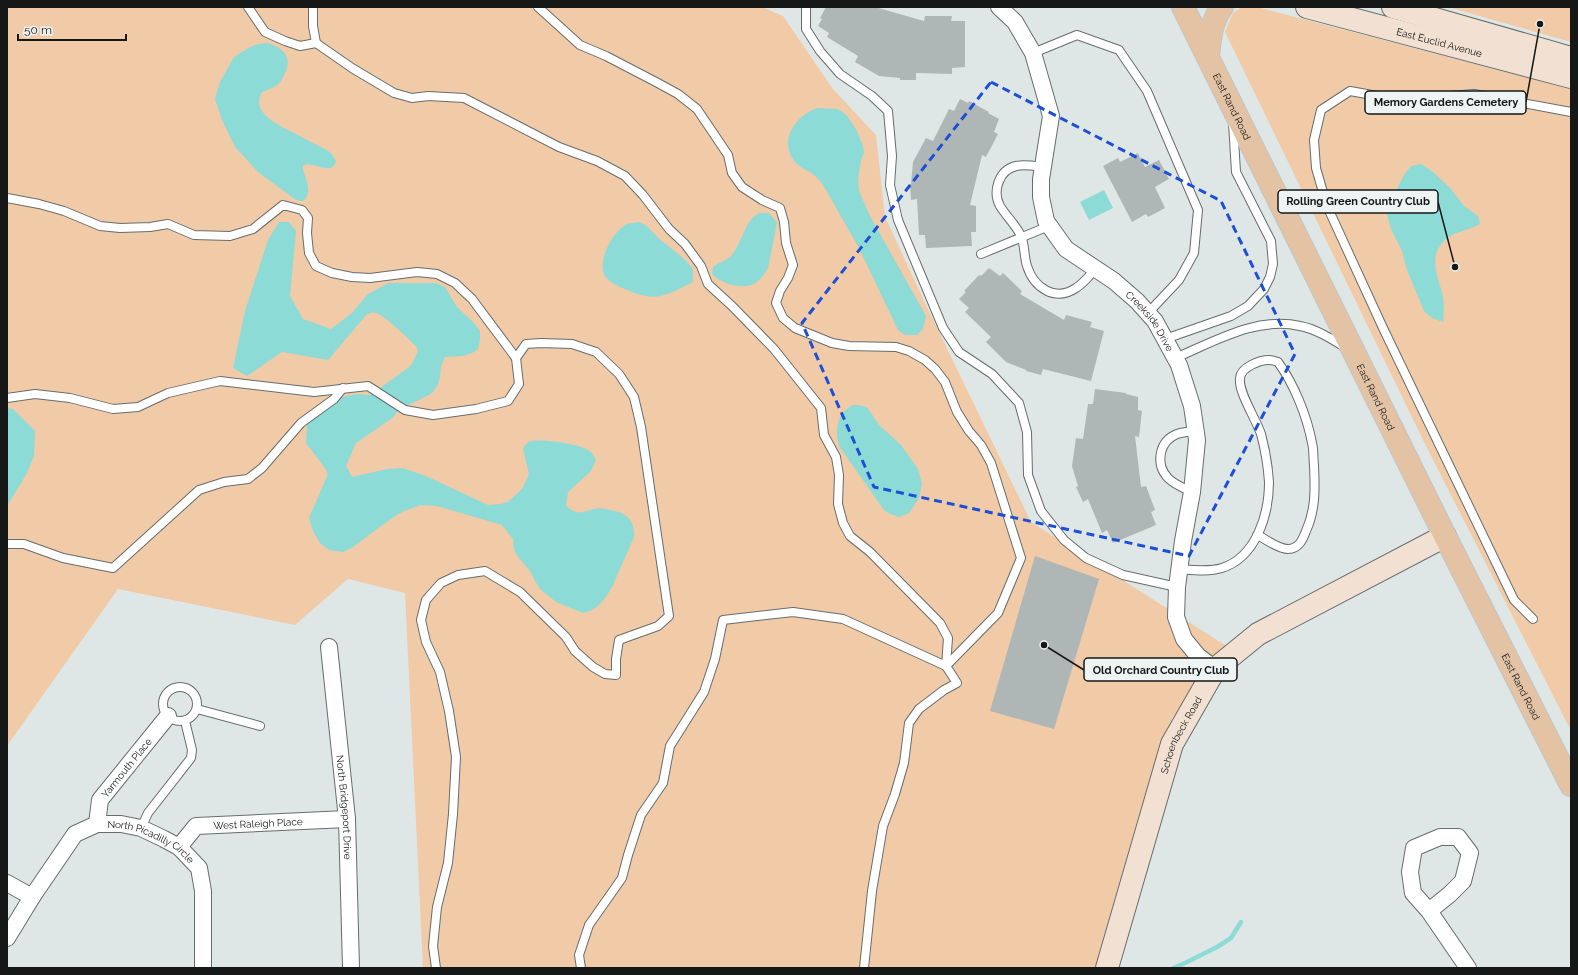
<svg xmlns="http://www.w3.org/2000/svg" width="1578" height="975" font-family="Raleway,sans-serif">
<style>
.green{fill:#f1caa7}
.water{fill:#8cdbd6}
.lines{fill:none;stroke-linecap:round;stroke-linejoin:round}
.stream{stroke:#8cdbd6;stroke-width:4.5}
.building{fill:#afb6b6}
.service-casing{stroke:#666d6c;stroke-width:10}
.minor-casing{stroke:#666d6c;stroke-width:18}
.secondary-casing{stroke:#666d6c;stroke-width:24}
.primary-casing{stroke:#c2c3c3;stroke-width:24}
.service{stroke:#fff;stroke-width:8}
.minor{stroke:#fff;stroke-width:16}
.secondary{stroke:#f2e1d2;stroke-width:22}
.primary{stroke:#e4c3a5;stroke-width:22}
.marked{fill:none;stroke:#1d4ed8;stroke-width:3;stroke-dasharray:8 5;stroke-linejoin:round}
.labels{text-anchor:middle;dominant-baseline:central;stroke-width:3;stroke-linejoin:round;paint-order:stroke}
.street-label{font-size:10px;fill:#151817;stroke:#edf4f3}
.leader{fill:none;stroke:#151817;stroke-width:1.5}
.callout-dot{fill:#151817;stroke:#edf4f3;stroke-width:1.5}
.callout{fill:#edf4f3;stroke:#151817;stroke-width:1.5}
.callout-label{font-size:11px;text-anchor:middle;font-weight:bold;fill:#151817}
</style>
<rect width="100%" height="100%" fill="#dfe7e6"/>
<g class="green">
<path d="M7,7H762L783,16L833,89L876,135L885,217L927,307L1031,522L1228,647L1172,718L1140,811L1095,968H423L405,593L348,579L295,625L118,589L7,746Z"/>
<path d="M1242,7H1257L1571,89V731L1425,444L1225,32L1233,13Z"/>
<path d="M1448,7H1571V42Z"/>
</g>
<g class="water">
<path d="M268,43C285,49 293,58 284,75C282,80 279,85 274,87C271,89 266,90 262,92C250,113 279,125 294,133C305,139 315,144 325,149L331,153L336,161C331,178 314,159 303,166V169C306,180 313,193 303,201L296,200L258,172L235,147L222,120L215,99L220,82L234,57L250,47L259,44Z"/>
<path d="M817,108L837,109L843,112L848,117L857,131L863,146L864,153L861,160L858,179L859,191L870,216L926,316L923,329L917,335H905L898,330L859,248L822,183C819,180 816,177 813,174C807,170 800,168 795,162C778,141 795,116 817,108Z"/>
<path d="M1421,164L1433,172L1450,188L1464,206L1478,216L1480,224C1468,231 1454,231 1444,241C1427,258 1439,278 1443,297C1444,305 1444,314 1443,322L1432,318L1424,311L1407,270L1402,251L1391,229L1387,214L1391,200L1404,175L1411,166Z"/>
<path d="M1104,190L1113,208L1089,220L1080,202Z"/>
<path d="M760,213H769L777,223L768,268C765,273 762,278 758,281C746,292 721,284 712,274L713,267C718,263 725,261 730,257C743,244 744,219 760,213Z"/>
<path d="M279,222H289L296,231L290,296L303,319L331,329L352,313L368,294L389,283H436L445,287L457,307L473,322L480,331V340L478,349L472,353L463,356L445,357L441,366L440,377L438,384L434,391L429,395L400,409L391,419L356,443L346,466L352,477L387,469L403,468L428,477L488,505L501,504L508,502L522,489L526,481L529,474L523,449C525,445 527,442 532,441C544,439 582,444 591,452C593,454 594,457 596,460L591,471L568,492L566,506C580,518 584,510 598,508C602,508 607,509 610,510C627,513 635,520 634,537L612,587L606,597L597,607L592,610L583,613L556,602L540,589L534,579L530,571L518,557L514,550L513,539L502,525L437,506L421,505L404,511L392,518L353,547L343,552L329,550L320,543L313,531L309,518L328,474L325,468L306,443L307,424L331,404L342,397L357,394L370,395L408,368L412,364L418,351L416,346C408,339 386,316 376,313C373,312 370,313 367,314L328,360L282,352L247,376L233,368L245,311L268,240Z"/>
<path d="M639,222C650,226 654,235 663,242C673,250 686,259 693,269V282C660,299 654,302 620,287C614,284 607,281 604,274C598,259 613,231 627,224C630,223 635,223 639,222Z"/>
<path d="M853,405H858L867,407L879,425L901,445L918,469L922,484L919,498L909,513L899,517L890,514L884,510L839,446C835,429 836,414 853,405Z"/>
<path d="M7,408L13,409L35,431L34,456L27,473L7,506Z"/>
</g>
<g class="lines">
<path class="stream" d="M1173,968L1183,964L1217,947L1231,938L1241,922"/>
</g>
<g class="building">
<path d="M826,7H875L924,21L925,16H952L951,21H965V67L952,68V74L916,73V80H900V78L879,76L855,62L858,56L827,37L829,33L818,26L822,19L820,18Z"/>
<path d="M960,99L968,103L969,101L989,112L988,113L999,119L994,132L998,134L986,157L982,155L970,205L976,206V232H971L972,246L926,248L925,235H919L917,199L911,200L910,184H911L913,162L926,138L933,141L949,109L954,111Z"/>
<path d="M1138,153L1145,167L1159,160L1169,179L1155,187L1165,208L1148,217L1146,214L1132,222L1103,166L1118,158L1120,162Z"/>
<path d="M989,268L1000,276L1003,273L1022,291L1020,294L1064,320L1066,315L1092,322L1090,327L1104,331L1091,381L1043,369L1041,375L1026,371V370L1006,362L986,342L991,337L965,312L969,308L959,299L966,292L964,291L979,275L981,276Z"/>
<path d="M1095,389L1126,393V394L1138,397V410L1142,411L1139,437L1135,436L1141,487L1146,486L1155,510L1151,512L1156,525L1113,543L1107,530L1102,533L1088,499L1083,502L1076,487L1078,486L1072,466L1076,438L1083,439L1088,404H1093Z"/>
<path d="M1035,556L1099,579L1054,729L990,711Z"/>
</g>
<g class="lines">
<defs>
<g id="service">
<path d="M248,7L265,32L285,41L300,46L316,43L313,26V7"/>
<path d="M538,7L580,45L606,56L656,82L678,94L697,109L728,155L732,173L742,187L762,200L780,208L784,222L786,243L793,265L788,278L780,291L776,303L783,318L795,328L832,343L849,346L896,347L909,351L925,360L935,369L945,382L957,412L969,431L981,445L991,463L1021,558L998,613L946,666L843,619L793,612L723,620L715,659L704,692L670,746L663,783L641,815L628,855L622,878L589,925L579,955L581,968"/>
<path d="M806,7V29L820,51L840,74L872,96L888,111L892,156L890,185L898,220L943,328L959,352L992,374L1019,403L1027,432L1028,475L1041,511L1064,540L1086,558L1123,575L1177,587"/>
<path d="M316,43L352,68L394,93L412,98L428,96L464,98L559,147L597,161L625,176L643,195L669,229L685,244L701,266L708,284L732,306L774,349L821,408L824,435L836,457L839,475L838,504L843,523L850,536L870,552L940,623L948,638L946,666L957,683L944,690L919,709L909,723L904,763L895,794L883,826L872,891L864,968"/>
<path d="M1033,53L1077,35L1119,50L1147,91L1198,210L1194,253L1179,280L1148,313"/>
<path d="M1043,167C1035,166 1025,164 1016,166C999,170 992,191 1000,206C1006,216 1016,225 1021,236C1025,245 1024,257 1027,266C1034,288 1055,302 1076,288C1084,283 1090,275 1096,268"/>
<path d="M7,198L39,204L64,211L100,226L120,228L150,227L168,224L194,235L230,236L253,229L283,205L302,210L308,218L307,233L309,253L316,266L332,273L352,277L370,278L417,272L437,274L455,283L472,299L516,358"/>
<path d="M981,254L1049,226"/>
<path d="M1165,339L1231,316L1248,306L1264,289L1270,277L1273,264L1271,241L1236,172L1233,123"/>
<path d="M1175,358C1214,342 1256,316 1300,326C1316,329 1332,339 1346,348"/>
<path d="M7,398L35,394L70,398L113,409L138,407L168,393L220,381L314,392L368,386L405,410L433,415L476,409L508,401L519,384L516,358L526,344L541,343L572,344L596,352L619,374L634,397L641,427L669,616L658,626L619,640L616,659V675L605,674L593,667L575,651L566,637L520,592L485,571L458,575L441,583L426,600L421,620L426,642L440,672L449,711L456,757L453,814L448,863L437,907L433,946L436,968"/>
<path d="M1192,492C1184,488 1175,485 1168,478C1155,464 1159,441 1177,434C1183,432 1190,432 1195,430"/>
<path d="M7,544H24L63,558L113,568L199,490L224,482L248,479L262,468L301,423L334,399L343,388"/>
<path d="M1179,569C1193,570 1209,572 1222,568C1256,557 1269,515 1269,482C1268,467 1265,449 1261,434C1256,419 1238,392 1240,378C1241,367 1260,360 1269,360C1272,360 1275,361 1278,362C1294,384 1307,416 1312,443C1314,450 1313,458 1314,465C1315,488 1316,509 1306,531C1303,539 1299,549 1288,549C1278,549 1266,539 1257,535"/>
<path d="M1533,619L1514,600L1383,328L1327,206L1316,168L1314,140L1321,110L1350,91L1400,100L1474,94L1571,112"/>
<circle cx="180" cy="704" r="17"/>
<path d="M197,709L260,726"/>
<path d="M141,828L148,813L191,758L192,750L185,721"/>
</g>
<g id="minor">
<path id="s1" d="M999,7L1015,22L1033,53L1051,116L1041,179V197L1046,221L1066,249L1114,281L1137,301L1155,321L1179,365L1192,406L1197,440L1192,492L1183,541L1177,587L1176,617L1184,639L1198,656L1215,669"/>
<path id="s2" d="M329,647L347,819L351,968"/>
<path id="s3" d="M97,824L100,800L168,716"/>
<path id="s4" d="M179,847L196,826L347,819"/>
<path d="M7,883L32,897"/>
<path d="M1429,911L1450,894L1463,881L1470,853L1458,837H1440L1414,848L1410,872L1413,893L1429,911L1468,968"/>
<path id="s5" d="M7,938L32,897L75,834L97,824H121L141,828L164,839L179,847L199,868L203,891V968"/>
</g>
<g id="secondary">
<path id="s6" d="M1307,7L1571,77"/>
<path d="M1393,7L1571,58"/>
<path id="s7" d="M1107,968L1172,744L1215,669L1258,634L1445,536"/>
</g>
<g id="primary">
<path id="s8" d="M1183,7L1445,536L1571,785"/>
<path d="M1208,56C1210,38 1211,22 1222,7"/>
</g>
</defs>
<use href="#service" class="service-casing"/>
<use href="#minor" class="minor-casing"/>
<use href="#secondary" class="secondary-casing"/>
<use href="#primary" class="primary-casing"/>
<use href="#service" class="service"/>
<use href="#minor" class="minor"/>
<use href="#secondary" class="secondary"/>
<use href="#primary" class="primary"/>
</g>
<path class="marked" d="M991,82L1221,201L1295,354L1189,556L874,487L802,323Z"/>
<g class="labels">
<g class="street-label">
<text stroke="none"><textPath href="#s6" startOffset="137">East Euclid Avenue</textPath></text>
<text stroke="none"><textPath href="#s8" startOffset="111">East Rand Road</textPath></text>
<text stroke="none"><textPath href="#s1" startOffset="376">Creekside Drive</textPath></text>
<text stroke="none"><textPath href="#s8" startOffset="435">East Rand Road</textPath></text>
<text stroke="none"><textPath href="#s8" startOffset="759">East Rand Road</textPath></text>
<text stroke="none"><textPath href="#s7" startOffset="245">Schoenbeck Road</textPath></text>
<text stroke="none"><textPath href="#s3" startOffset="66">Yarmouth Place</textPath></text>
<text stroke="none"><textPath href="#s2" startOffset="161">North Bridgeport Drive</textPath></text>
<text stroke="none"><textPath href="#s4" startOffset="89">West Raleigh Place</textPath></text>
<text stroke="none"><textPath href="#s5" startOffset="207">North Picadilly Circle</textPath></text>
</g>
</g>
<path class="leader" d="M1540 24L1526 102M1455 267L1438 202M1044 645L1084 670"/>
<g class="callout-dot">
<circle cx="1540" cy="24" r="4"/>
<circle cx="1455" cy="267" r="4"/>
<circle cx="1044" cy="645" r="4"/>
</g>
<g class="callout">
<rect x="1365" y="91" width="161" height="23" rx="4"/>
<rect x="1278" y="190" width="160" height="23" rx="4"/>
<rect x="1084" y="658" width="153" height="23" rx="4"/>
</g>
<g class="callout-label">
<text x="1446" y="106">Memory Gardens Cemetery</text>
<text x="1358" y="205">Rolling Green Country Club</text>
<text x="1161" y="674">Old Orchard Country Club</text>
</g>
<rect width="1578" height="975" fill="none" stroke="#151817" stroke-width="16"/>
<path d="M18 34v6h108v-6" fill="none" stroke="#151817" stroke-width="2"/>
<text x="24" y="34" font-size="12" fill="#151817" stroke="#edf4f3" stroke-width="3" paint-order="stroke">50 m</text>
</svg>
